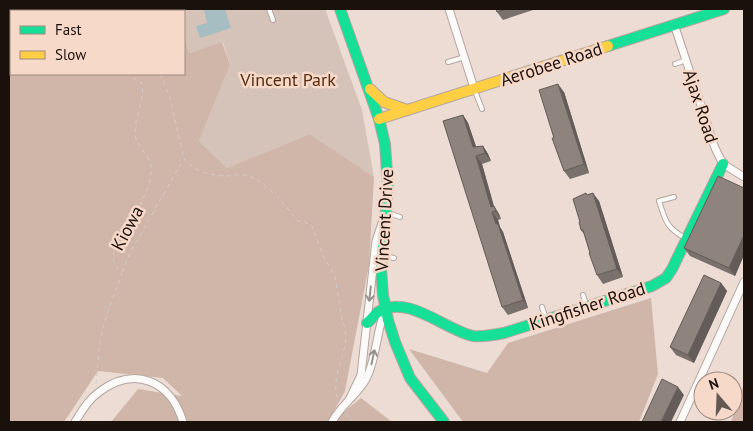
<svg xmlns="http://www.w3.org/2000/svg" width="753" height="431" font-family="'PT Sans',sans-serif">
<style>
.green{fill:#d5c2b8}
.forest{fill:#cfb6a9}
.water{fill:#a6bec2}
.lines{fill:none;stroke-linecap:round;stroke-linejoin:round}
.lane-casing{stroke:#b2a69f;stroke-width:6}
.street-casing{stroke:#b2a69f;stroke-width:9}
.fast-casing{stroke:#b2a69f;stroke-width:12}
.slow-casing{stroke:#b2a69f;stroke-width:12}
.path{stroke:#d2cdcb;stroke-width:1;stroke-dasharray:4 4;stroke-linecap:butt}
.lane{stroke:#fcfaf9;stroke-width:4}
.street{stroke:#fcfaf9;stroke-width:7}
.fast{stroke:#16e098;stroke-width:10}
.slow{stroke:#ffcf43;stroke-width:10}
.wall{fill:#7a716c}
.shaded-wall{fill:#635c58}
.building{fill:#8e837d;stroke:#635c58}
.oneway{stroke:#97918e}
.labels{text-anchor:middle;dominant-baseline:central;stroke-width:5;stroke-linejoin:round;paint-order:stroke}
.street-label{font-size:18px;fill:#1b110c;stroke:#f7d9c9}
.park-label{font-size:18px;fill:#572b0e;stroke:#f7d9c9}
</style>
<rect width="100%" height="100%" fill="#ecdcd4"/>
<path class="green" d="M169,9H325L362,110L374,177L310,134L227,168L199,141L230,65L223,42L190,53L184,40V11H170Z"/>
<g class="forest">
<path d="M9,9H169L170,11H11V74H184V40L190,53L222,42L230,65L199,141L227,168L310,134L374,177L369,265L345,391L328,422H111L138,389L182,396L163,378L98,371L64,422H9Z"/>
<path d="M651,298L658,374L639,422H463L409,349L487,373L508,343Z"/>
<path d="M744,384V422H731Z"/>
<path d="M361,398L392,422H337L340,415Z"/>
</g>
<path class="water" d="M209,9H225L231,28L200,38L196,26L207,23L204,10Z"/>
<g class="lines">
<defs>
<g id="lane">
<path d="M269,9L273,20"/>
<path d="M448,62L465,57"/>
<path d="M675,64L686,60"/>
<path d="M475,91L482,109"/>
<path d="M674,197L659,201C666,222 666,227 685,238"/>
<path d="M388,213L400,217"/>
<path d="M384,256L394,258"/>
<path d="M583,295L587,307"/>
<path d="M542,307L546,319"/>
</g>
<g id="street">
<path d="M449,9L474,88"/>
<path d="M674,24L715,148L723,164L744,177"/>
<path d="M350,398L361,375L376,241L382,223"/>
<path d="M75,422C82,411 88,400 99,392C135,365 171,381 183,422"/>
<path d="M332,422C341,405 357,395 366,379C377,358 376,332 385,310"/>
<path d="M680,422L744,282"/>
</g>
<g id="fast">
<path d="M340,9L379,119L385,144L388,187L381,268L383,295L388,320L395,342L410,378L444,422"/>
<path d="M608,46L724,9"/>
<path d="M367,323C371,320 374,315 378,312C407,293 445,330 473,336C483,337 494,335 504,333L652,286L666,278L672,269L723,164"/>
</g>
<g id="slow">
<path d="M370,89L384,102L407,110"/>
<path d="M379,119L608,46"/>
</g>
</defs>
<use href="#lane" class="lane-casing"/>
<use href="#street" class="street-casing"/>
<use href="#fast" class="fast-casing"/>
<use href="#slow" class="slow-casing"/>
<g class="path">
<path d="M91,9L92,11"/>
<path d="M134,9L135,11"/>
<path d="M160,74L170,98L184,159C191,170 212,176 226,176C233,176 242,173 249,176C268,184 285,205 298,221L305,222L312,226L324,257L335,277L342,320C355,347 328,373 338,400"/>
<path d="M122,272L132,249L183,160"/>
<path d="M96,384L100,340L104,323L122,273C120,270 116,267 115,264C106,248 133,226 138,210C143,198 153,180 151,166C149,154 135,146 135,132C135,115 145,100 142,83L126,74"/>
<path d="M346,414L353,422"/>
</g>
<use href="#lane" class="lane"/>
<use href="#street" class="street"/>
<use href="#fast" class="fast"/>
<use href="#slow" class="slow"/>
</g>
<g class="wall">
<path d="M496,9H533V10L503,20L497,12Z"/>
<path d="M564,92L589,173L570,179L564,171L554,138Z"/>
<path d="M463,115L468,123L476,147L483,146L488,154L491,161L482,164L494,206L499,214L501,219L498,220L500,227L503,232L528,308L508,315L502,307Z"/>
<path d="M744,188V255L735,276L690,256L684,248Z"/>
<path d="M586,193L587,195L599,201L623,277L603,284L597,275L584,234L581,230L580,222Z"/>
<path d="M721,283L727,291L694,363L676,355L670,347Z"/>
</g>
<g class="shaded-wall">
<path d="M558,84L564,92L589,173L584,164Z"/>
<path d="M463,115L468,123L479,155L473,147Z"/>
<path d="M483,146L488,154L491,161L485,153Z"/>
<path d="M476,156L482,164L495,211L491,207Z"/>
<path d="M593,193L599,201L623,277L617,269Z"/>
<path d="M494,206L499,214L501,219L496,211Z"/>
<path d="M492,212L498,220L500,227L503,232L528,308L523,300Z"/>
<path d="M744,235V255L735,276L729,268Z"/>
<path d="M721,283L727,291L694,363L688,355Z"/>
<path d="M678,387L684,395L671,422H661Z"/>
</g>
<g class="building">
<path d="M496,9H507L497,12Z"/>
<path d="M558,84L584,164L564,171L552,138H554L539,90Z"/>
<path d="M463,115L473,147L483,146L485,153L476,156L491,207L494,206L496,211L492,212L496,224H498L523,300L502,307L443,121Z"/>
<path d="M718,176L744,188V235L729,268L684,248Z"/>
<path d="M586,193L587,195L593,193L617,269L597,275L589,253H590L583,230H581L579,222H580L573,199Z"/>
<path d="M704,275L721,283L688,355L670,347Z"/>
<path d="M662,379L678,387L661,422H642Z"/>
</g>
<defs><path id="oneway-shaft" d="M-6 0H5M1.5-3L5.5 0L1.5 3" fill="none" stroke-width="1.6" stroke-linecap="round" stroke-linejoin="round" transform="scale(1.25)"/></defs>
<g class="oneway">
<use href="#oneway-shaft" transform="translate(370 294) rotate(96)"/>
<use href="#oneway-shaft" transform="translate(373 357) rotate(-78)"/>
</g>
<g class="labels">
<g class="street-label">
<text transform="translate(551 64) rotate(-18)">Aerobee Road</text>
<text transform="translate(701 106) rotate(72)">Ajax Road</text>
<text transform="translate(384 220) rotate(-87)">Vincent Drive</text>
<text transform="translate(127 228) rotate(-62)">Kiowa</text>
<text transform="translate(587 306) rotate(-18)">Kingfisher Road</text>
</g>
<g class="park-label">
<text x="288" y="79">Vincent Park</text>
</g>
</g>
<rect width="753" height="431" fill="none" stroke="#1b110c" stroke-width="20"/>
<rect x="10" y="10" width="175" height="65" fill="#f7d9c9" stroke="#9f897d"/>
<rect x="20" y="26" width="25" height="8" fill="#16e098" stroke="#9f897d"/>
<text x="55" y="35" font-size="15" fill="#1b110c">Fast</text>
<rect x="20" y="51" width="25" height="8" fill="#ffcf43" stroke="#9f897d"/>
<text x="55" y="60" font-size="15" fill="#1b110c">Slow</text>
<g transform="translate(718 396) rotate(341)"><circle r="24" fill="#f7d9c9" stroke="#9f897d"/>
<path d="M0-4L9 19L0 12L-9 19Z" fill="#645852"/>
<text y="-8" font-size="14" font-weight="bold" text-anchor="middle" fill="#1b110c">N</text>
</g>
</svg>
